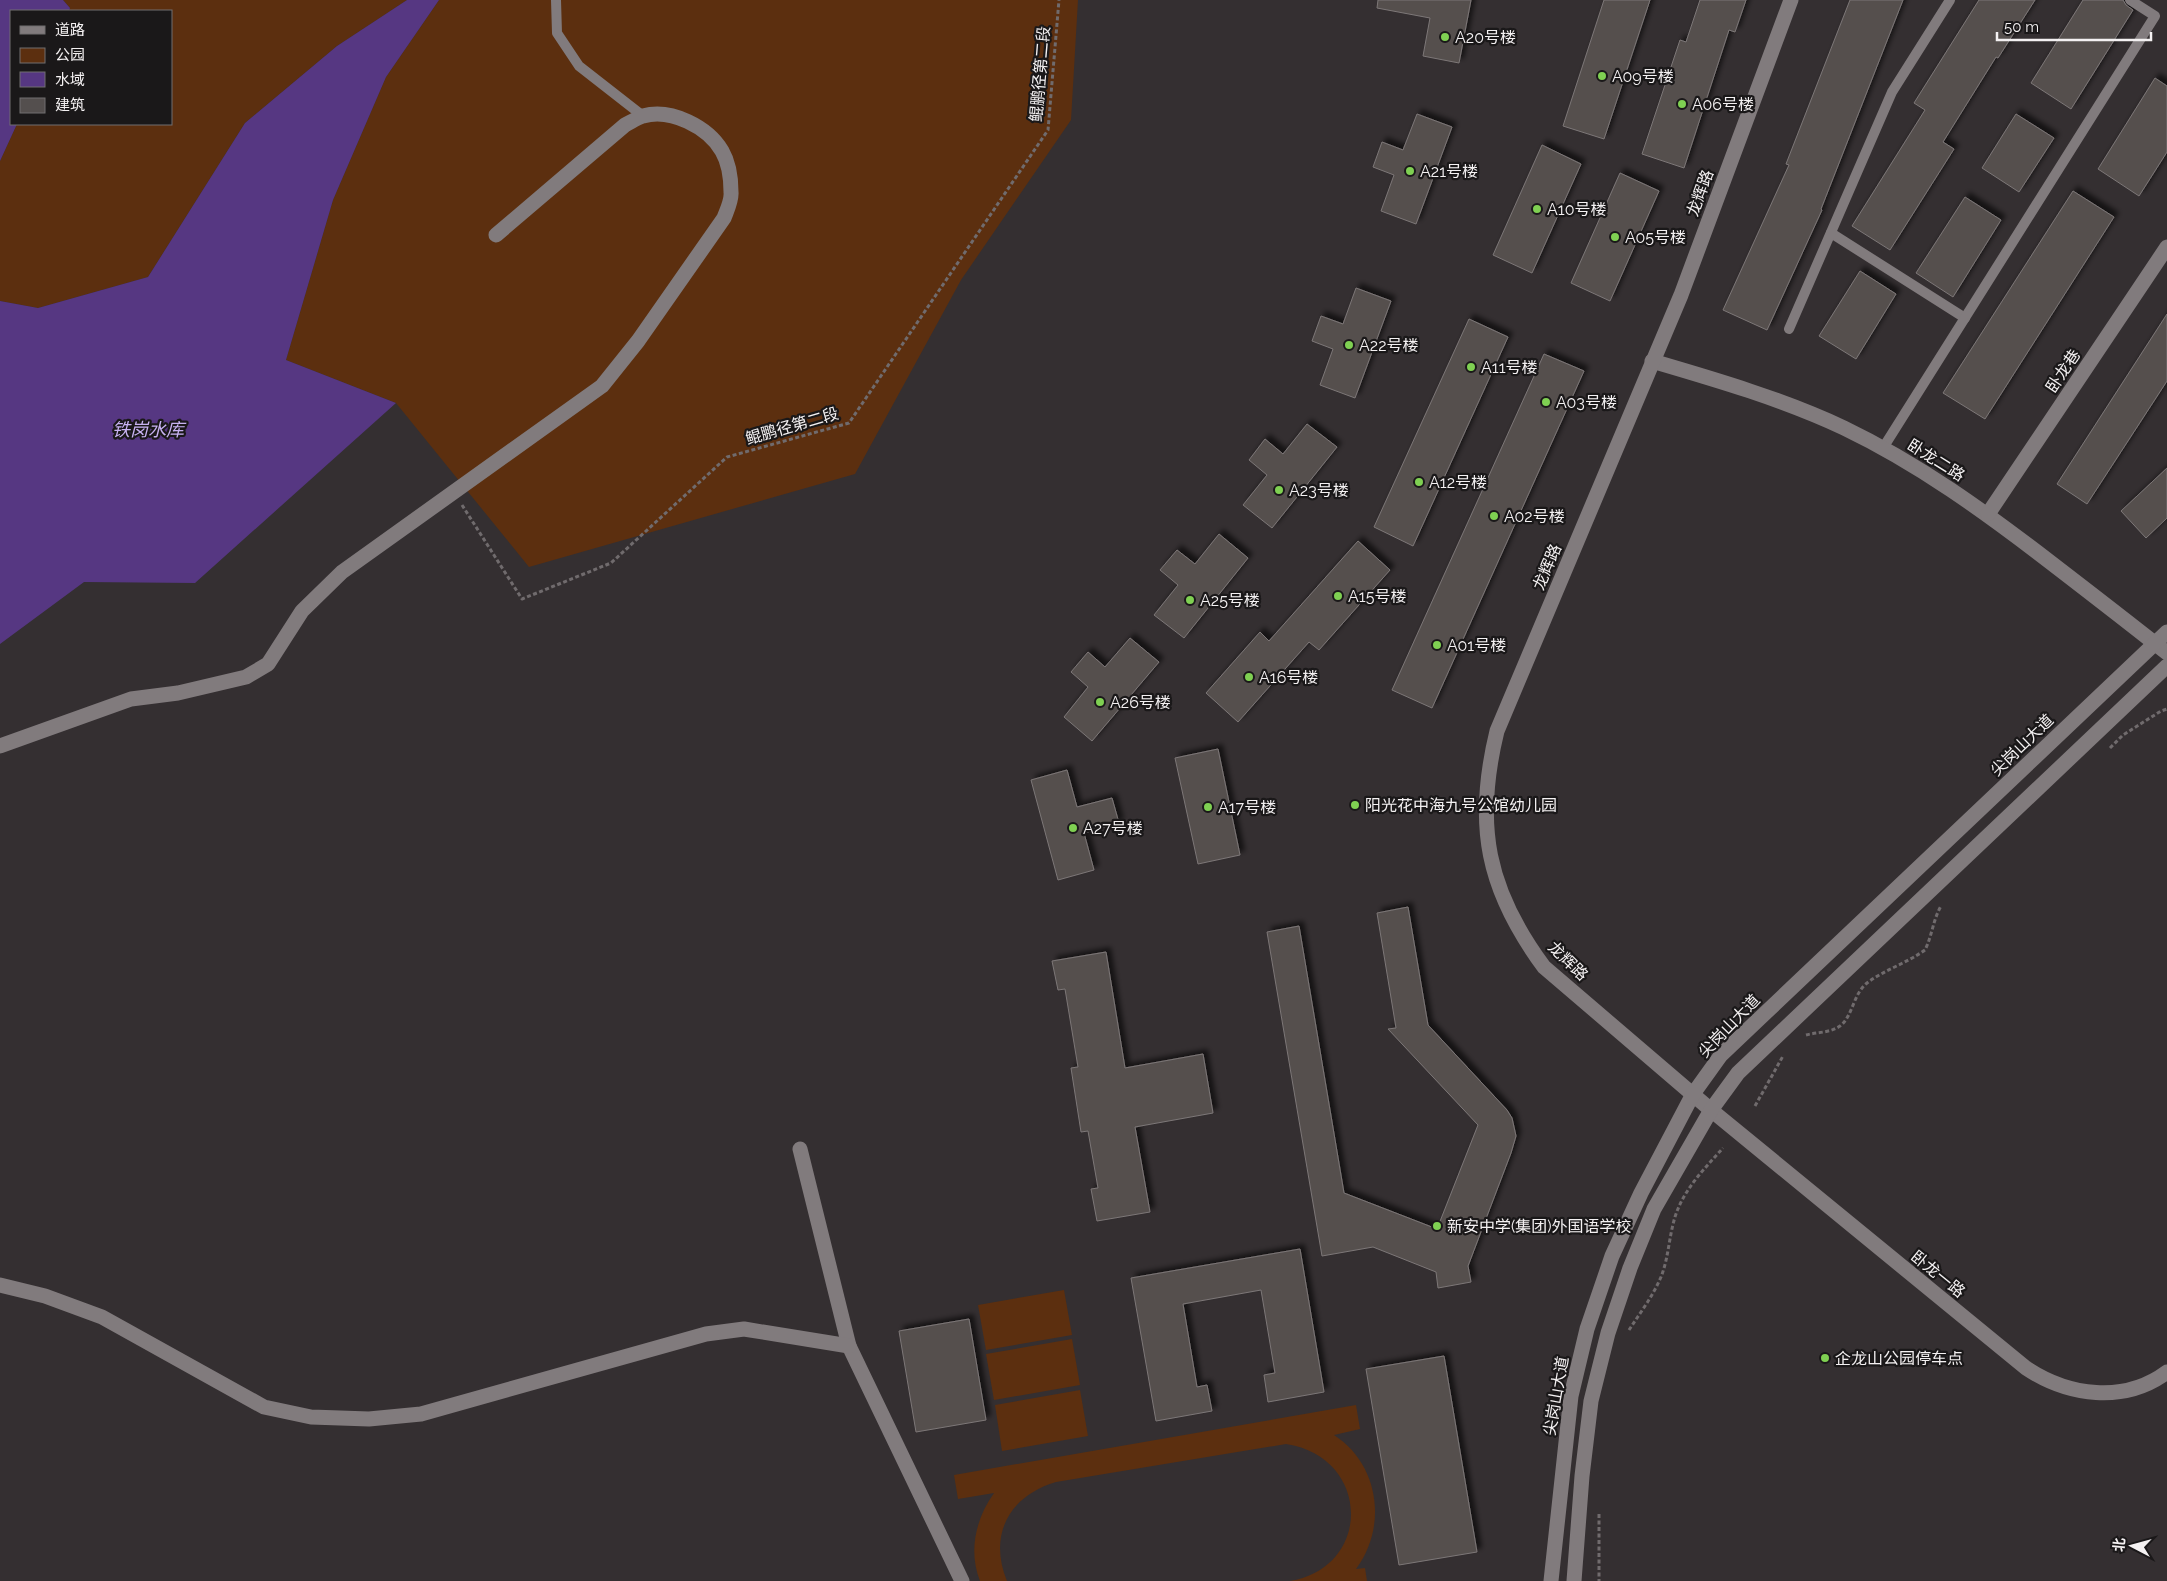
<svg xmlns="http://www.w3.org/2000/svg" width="2167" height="1581" font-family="Raleway,'Noto Sans SC',sans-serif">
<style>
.green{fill:#5c2f0f}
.water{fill:#563782}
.building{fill:#544f4e;stroke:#7d7777;filter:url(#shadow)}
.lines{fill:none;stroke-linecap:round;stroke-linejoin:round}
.path{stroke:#706b6d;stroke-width:3;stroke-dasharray:4 2.5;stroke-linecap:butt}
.lane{stroke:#817b7d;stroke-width:10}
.street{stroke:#817b7d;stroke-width:15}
.secondary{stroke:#817b7d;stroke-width:15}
.poi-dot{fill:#7fd052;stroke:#1a1819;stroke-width:2}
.labels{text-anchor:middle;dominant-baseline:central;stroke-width:4.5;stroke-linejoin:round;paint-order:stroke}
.poi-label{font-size:16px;fill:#f4f1f2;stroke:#1a1819;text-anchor:start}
.street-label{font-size:16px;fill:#f4f1f2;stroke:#1a1819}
.water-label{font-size:18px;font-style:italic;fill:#c8b2f2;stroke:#1a1819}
</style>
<defs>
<filter id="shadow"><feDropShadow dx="4.5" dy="-4.5" stdDeviation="2.5" flood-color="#0009"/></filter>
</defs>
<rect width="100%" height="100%" fill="#342f31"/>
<g class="green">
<path d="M63,0H407L337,46L245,123L148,277L38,308L0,301V161L17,124H171V11H69L70,8Z"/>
<path d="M439,0H1078L1071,120L961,280L855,474L529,567L396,403L286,360L333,200L386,77Z"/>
<path d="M1064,1290L1072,1335L986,1350L978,1305Z"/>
<path d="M1072,1339L1080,1385L994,1400L986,1354Z"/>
<path d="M1080,1390L1088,1436L1002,1451L995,1405Z"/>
<path d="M1356,1405L1360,1429L1334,1435C1379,1464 1388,1526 1356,1569L1365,1568L1367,1581H1290C1373,1567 1371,1457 1286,1444L1056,1482C1009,1496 988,1535 1007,1581H980C968,1551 976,1518 994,1493L958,1499L954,1475Z"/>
</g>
<g class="water">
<path d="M0,0H63L70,8L69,11H11V124H17L0,161Z"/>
<path d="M407,0H439L386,77L333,200L286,360L396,403L195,583L84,582L0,644V301L38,308L148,277L245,123L337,46Z"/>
</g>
<g class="building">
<path d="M1378,0H1471L1459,63L1423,56L1430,18L1377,8Z"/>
<path d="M1604,0H1650L1604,139L1563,126Z"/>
<path d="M1700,0H1746L1735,32L1729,30L1684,168L1642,154L1680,40L1686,42Z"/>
<path d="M1850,0H1903L1821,209L1822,210L1767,330L1723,310L1789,165L1786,164Z"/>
<path d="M1979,0H2035L1998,58L1996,57L1943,142L1954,149L1890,250L1852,226L1925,110L1914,103Z"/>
<path d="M2083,0H2123L2126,5L2133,10L2071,109L2031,83Z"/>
<path d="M2155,78L2167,86V152L2139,196L2098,169Z"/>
<path d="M1417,114L1452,127L1416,224L1381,211L1394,175L1373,167L1382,142L1403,150Z"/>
<path d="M2016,114L2054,138L2019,192L1982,168Z"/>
<path d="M1542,145L1581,164L1532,273L1493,255Z"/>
<path d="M1620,173L1659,191L1610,301L1571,283Z"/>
<path d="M2073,191L2114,217L1985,419L1943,393Z"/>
<path d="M1965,197L2001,220L1953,297L1916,273Z"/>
<path d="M1860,271L1896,294L1856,359L1819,336Z"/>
<path d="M1356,288L1391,301L1355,398L1320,385L1333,349L1312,341L1321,316L1343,324Z"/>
<path d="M2167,314V381L2087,504L2057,484Z"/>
<path d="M1469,319L1508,337L1413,546L1374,527Z"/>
<path d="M1544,354L1584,371L1432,708L1392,690Z"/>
<path d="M1307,424L1337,447L1272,528L1243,505L1267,475L1249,460L1265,439L1283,454Z"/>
<path d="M2167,468V518L2146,538L2121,511Z"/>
<path d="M1219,534L1248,558L1184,638L1154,615L1178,585L1160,570L1177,550L1195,564Z"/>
<path d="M1358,541L1390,570L1319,650L1309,642L1238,722L1206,693L1260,632L1269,641Z"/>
<path d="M1130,638L1159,662L1092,741L1064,717L1088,687L1071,672L1088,652L1105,667Z"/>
<path d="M1218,749L1240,855L1198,864L1175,758Z"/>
<path d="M1067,770L1077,807L1112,798L1119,823L1084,833L1094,870L1058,880L1031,780Z"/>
<path d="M1408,907L1428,1025L1507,1110L1512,1118L1516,1136L1511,1153L1468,1266L1471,1282L1438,1288L1436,1272L1373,1247L1322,1256L1267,932L1299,926L1344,1193L1437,1229L1478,1125L1388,1029L1396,1028L1377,913Z"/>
<path d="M1106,952L1125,1068L1203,1054L1213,1113L1135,1127L1150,1212L1097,1221L1091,1189L1098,1188L1088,1131L1081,1132L1071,1068L1078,1067L1065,989L1058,990L1052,961Z"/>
<path d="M1300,1249L1324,1392L1268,1402L1264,1375L1275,1373L1261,1290L1183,1304L1197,1387L1207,1385L1212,1411L1156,1421L1131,1278Z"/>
<path d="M969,1319L986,1420L916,1432L899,1331Z"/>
<path d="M1444,1356L1477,1552L1399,1565L1366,1369Z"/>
</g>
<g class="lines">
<g class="path">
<path d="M462,505L522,599L611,563L727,457L849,423L1048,130L1059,0"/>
<path d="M2110,748L2123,735L2161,711L2167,709"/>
<path d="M1806,1035C1817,1032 1830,1033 1840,1026C1853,1016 1853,994 1867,983C1884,970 1907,963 1925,950C1932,936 1933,920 1941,906"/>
<path d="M1755,1106L1783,1056"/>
<path d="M1629,1330C1640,1313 1653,1296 1661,1277C1669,1257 1669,1234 1676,1214C1685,1188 1705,1168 1723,1148"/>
<path d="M1599,1514V1581"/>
</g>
<g class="lane">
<path d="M556,0L557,33L579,66L643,116"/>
<path d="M1831,233L1965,318"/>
<path d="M1789,329L1892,92L1950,0"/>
<path d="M1883,448L2155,16L2130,0"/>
</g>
<g class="street">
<path d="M1652,361C1717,380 1782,399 1844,428C1919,464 1985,512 2050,562C2089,592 2128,622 2167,653"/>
<path d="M1988,514L2167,247"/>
<path d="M0,746L131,699L178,693L246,677L268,664L302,611L342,572L602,386L638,341L724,218C727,210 732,200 731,192C731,179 729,163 722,151C708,127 671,108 643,116C637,118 631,122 625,125L496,235"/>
<path d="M1711,1110L2026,1368C2068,1396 2124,1404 2167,1372"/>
<path d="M800,1149L849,1346L962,1581"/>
<path d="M0,1285L45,1296L102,1317L264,1407L311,1417L369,1419L421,1414L706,1334L744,1329L849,1346"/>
</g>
<g class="secondary">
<path d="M1711,1110L1544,967C1487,890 1474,825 1497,731L1681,295L1791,0"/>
<path d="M1551,1581L1571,1396L1587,1329L1612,1256L1641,1193L1693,1094L1721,1055L2167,632"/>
<path d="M1574,1581L1582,1476L1591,1401L1608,1333L1630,1268L1654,1209L1711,1110L1738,1073L2167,666"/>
</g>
</g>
<g class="poi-dot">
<circle cx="1445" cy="37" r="5"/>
<circle cx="1602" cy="76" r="5"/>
<circle cx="1682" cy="104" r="5"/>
<circle cx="1410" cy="171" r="5"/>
<circle cx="1537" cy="209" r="5"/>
<circle cx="1615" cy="237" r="5"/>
<circle cx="1349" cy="345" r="5"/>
<circle cx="1471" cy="367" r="5"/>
<circle cx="1546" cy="402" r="5"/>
<circle cx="1419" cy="482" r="5"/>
<circle cx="1279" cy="490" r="5"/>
<circle cx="1494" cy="516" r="5"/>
<circle cx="1338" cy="596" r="5"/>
<circle cx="1190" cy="600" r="5"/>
<circle cx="1437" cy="645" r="5"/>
<circle cx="1249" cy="677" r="5"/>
<circle cx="1100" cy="702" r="5"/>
<circle cx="1355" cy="805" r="5"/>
<circle cx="1208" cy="807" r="5"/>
<circle cx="1073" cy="828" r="5"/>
<circle cx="1437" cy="1226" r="5"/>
<circle cx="1825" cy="1358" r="5"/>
</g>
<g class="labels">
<g class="poi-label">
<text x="1455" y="37">A20号楼</text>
<text x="1612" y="76">A09号楼</text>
<text x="1692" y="104">A06号楼</text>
<text x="1420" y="171">A21号楼</text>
<text x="1547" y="209">A10号楼</text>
<text x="1625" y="237">A05号楼</text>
<text x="1359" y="345">A22号楼</text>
<text x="1481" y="367">A11号楼</text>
<text x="1556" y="402">A03号楼</text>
<text x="1429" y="482">A12号楼</text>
<text x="1289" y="490">A23号楼</text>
<text x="1504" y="516">A02号楼</text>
<text x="1348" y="596">A15号楼</text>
<text x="1200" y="600">A25号楼</text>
<text x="1447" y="645">A01号楼</text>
<text x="1259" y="677">A16号楼</text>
<text x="1110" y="702">A26号楼</text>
<text x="1365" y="805">阳光花中海九号公馆幼儿园</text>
<text x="1218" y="807">A17号楼</text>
<text x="1083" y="828">A27号楼</text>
<text x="1447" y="1226">新安中学(集团)外国语学校</text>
<text x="1835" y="1358">企龙山公园停车点</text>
</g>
<g class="street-label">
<text transform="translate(1040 74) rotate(-85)">鲲鹏径第二段</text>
<text transform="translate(1700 193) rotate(-70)">龙辉路</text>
<text transform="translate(2063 371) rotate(-56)">卧龙巷</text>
<text transform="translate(792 426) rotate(-16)">鲲鹏径第二段</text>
<text transform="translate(1936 460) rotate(32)">卧龙二路</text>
<text transform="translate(1547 567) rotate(-67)">龙辉路</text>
<text transform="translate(2022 745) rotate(-44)">尖岗山大道</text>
<text transform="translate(1568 961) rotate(44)">龙辉路</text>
<text transform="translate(1729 1026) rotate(-46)">尖岗山大道</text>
<text transform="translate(1938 1274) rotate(39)">卧龙一路</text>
<text transform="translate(1556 1396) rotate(-80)">尖岗山大道</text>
</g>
<g class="water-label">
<text x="148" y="429">铁岗水库</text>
</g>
</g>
<rect x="10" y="10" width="162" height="115" fill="#1a1819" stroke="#716f70"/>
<rect x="20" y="26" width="25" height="8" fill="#817b7d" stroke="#716f70"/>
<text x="55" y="35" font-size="15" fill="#f4f1f2">道路</text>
<rect x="20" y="48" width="25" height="15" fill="#5c2f0f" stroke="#716f70"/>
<text x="55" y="60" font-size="15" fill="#f4f1f2">公园</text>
<rect x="20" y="72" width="25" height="15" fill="#563782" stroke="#716f70"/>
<text x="55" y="85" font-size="15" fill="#f4f1f2">水域</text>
<rect x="20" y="98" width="25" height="15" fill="#544f4e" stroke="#716f70"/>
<text x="55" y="110" font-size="15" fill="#f4f1f2">建筑</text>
<g transform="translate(2132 1546) rotate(276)" stroke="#1a1819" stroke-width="4" paint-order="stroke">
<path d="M0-4L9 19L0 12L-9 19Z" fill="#f4f1f2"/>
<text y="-8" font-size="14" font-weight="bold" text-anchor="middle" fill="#f4f1f2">北</text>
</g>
<path d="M1997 32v8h154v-8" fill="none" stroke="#f4f1f2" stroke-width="2.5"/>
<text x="2004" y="32" font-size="15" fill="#f4f1f2" stroke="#1a1819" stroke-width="4" paint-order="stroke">50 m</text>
</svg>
